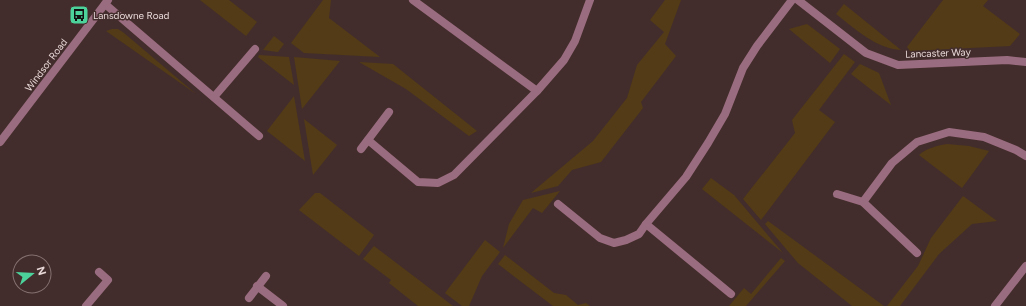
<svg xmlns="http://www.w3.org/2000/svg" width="1026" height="306" font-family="Figtree,sans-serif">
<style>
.green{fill:#523b16}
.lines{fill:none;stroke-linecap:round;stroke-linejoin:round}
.minor{stroke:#9a6c7f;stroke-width:8}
.labels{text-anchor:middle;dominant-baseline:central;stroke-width:3;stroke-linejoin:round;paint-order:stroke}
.poi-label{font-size:10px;fill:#e8d9d8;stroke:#432d2c;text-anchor:start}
.street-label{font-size:10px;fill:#e8d9d8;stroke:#432d2c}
</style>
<rect width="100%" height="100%" fill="#432d2c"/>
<g class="green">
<path d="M200,0H229L257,22L246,36Z"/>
<path d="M323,0H331L329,18L380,57L304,53L291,43Z"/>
<path d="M665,0H681L665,44L676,56L641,102L643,108L601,162L572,170L558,186L531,193L593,141L627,98L637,65L664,32L650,20Z"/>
<path d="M943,0H988L983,6L1020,34L1010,46L910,51L907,47Z"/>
<path d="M844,4L901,50C877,49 855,29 836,14Z"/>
<path d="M807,24L840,49L830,63L789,29Z"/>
<path d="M112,29H118L124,33L196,94L106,31Z"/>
<path d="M274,36L284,44L278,52L263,50Z"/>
<path d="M844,54L855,62L819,110L835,122L761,220L743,199L795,133L792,120Z"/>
<path d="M259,55L289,57L294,85L258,57Z"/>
<path d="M294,57L340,61L302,109Z"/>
<path d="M359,62L393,64L477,131L469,136L406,89Z"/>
<path d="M860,64L879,73L891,105L851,74Z"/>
<path d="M294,96L305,161L267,131Z"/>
<path d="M304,119L337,145L313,175Z"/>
<path d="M947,144L969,146L989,151L962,188L919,155C927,148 936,146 947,144Z"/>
<path d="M711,178L734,195L783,253L702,189Z"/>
<path d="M560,191L542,213L533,208L503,248L509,224L523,200Z"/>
<path d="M315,193H320L374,235L359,256L299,210Z"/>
<path d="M963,196L997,221L972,224L939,254L900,306H887L918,266L931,238Z"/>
<path d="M768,221L884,306H852L798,263L765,224Z"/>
<path d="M485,240L500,252L482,276L469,306H462L445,293Z"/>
<path d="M374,246L453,306H418L389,283L391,280L363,259Z"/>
<path d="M505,255L554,293L566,295L578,305L586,303L590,306H553L498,264Z"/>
<path d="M781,258L785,261L746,306H729L744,288L751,294Z"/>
</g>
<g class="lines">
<g class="minor">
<path d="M413,0L537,91"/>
<path d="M798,0L866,53L898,65L1007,60L1026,62"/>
<path d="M105,4L259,136"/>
<path d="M214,97L255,49"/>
<path d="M368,140L418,182L438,183L454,175L537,91L564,60L575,41L590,0"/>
<path d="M0,142L108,0"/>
<path d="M361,149L389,112"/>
<path d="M837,194L863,202L917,253"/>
<path d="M863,202L892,163L917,142L949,132L984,137L1016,150L1026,156"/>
<path d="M558,204L600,238L614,243L626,240L639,234L646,224L686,177L708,143L725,114L743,68L757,46L792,0"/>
<path d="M646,224L731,294"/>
<path d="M257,286L283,306"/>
<path d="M249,298L266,276"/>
<path d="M86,306L108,280L99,272"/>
<path d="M995,306L1026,266"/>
</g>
</g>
<defs>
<symbol id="bus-square" viewBox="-11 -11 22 22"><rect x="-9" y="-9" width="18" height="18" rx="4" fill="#4cd39b" stroke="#432d2c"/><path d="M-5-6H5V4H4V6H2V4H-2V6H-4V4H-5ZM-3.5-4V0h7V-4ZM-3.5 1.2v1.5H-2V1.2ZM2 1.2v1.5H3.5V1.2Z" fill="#111"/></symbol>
</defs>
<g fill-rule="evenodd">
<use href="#bus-square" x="68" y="4" width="22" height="22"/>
</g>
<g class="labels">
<g class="poi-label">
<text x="93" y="15">Lansdowne Road</text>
</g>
<g class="street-label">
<text transform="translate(938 53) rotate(-2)">Lancaster Way</text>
<text transform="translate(46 65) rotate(-53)">Windsor Road</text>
</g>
</g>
<g transform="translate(32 274) rotate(72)"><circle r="19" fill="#432d2c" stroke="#857271"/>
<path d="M0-3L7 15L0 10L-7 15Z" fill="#4cd39b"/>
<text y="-6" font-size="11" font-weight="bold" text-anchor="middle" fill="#e8d9d8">N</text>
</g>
</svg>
